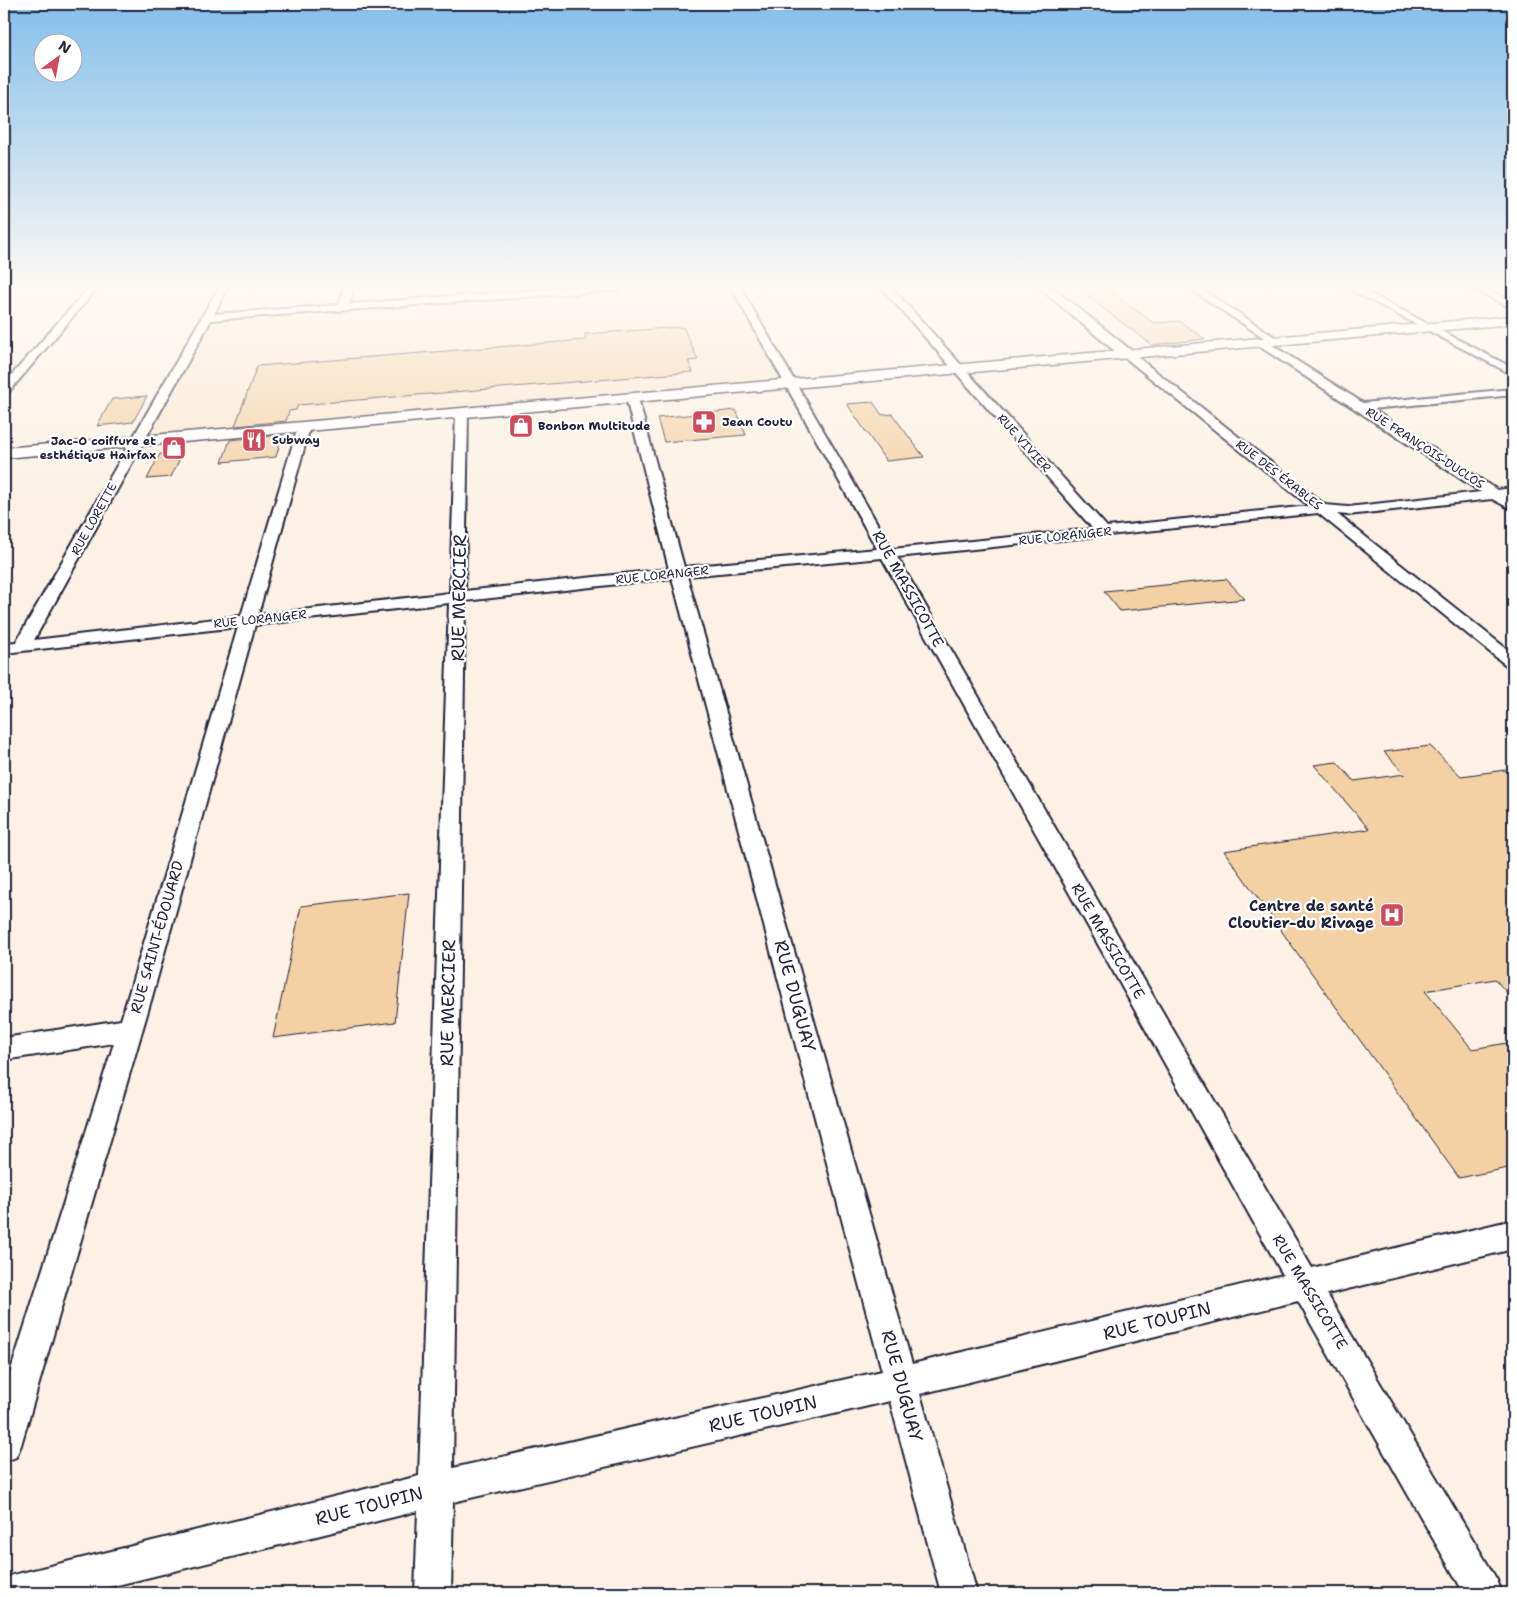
<svg xmlns="http://www.w3.org/2000/svg" width="1517" height="1597" font-family="'Shantell Sans',sans-serif">
<style>
.built{fill:#fae7d1}
.building{fill:#f4d1a5;stroke:#22223b}
.lines{fill:none;stroke-linecap:round;stroke-linejoin:round}
.minor-casing{stroke:#22223b;stroke-width:4}
.tertiary-casing{stroke:#22223b;stroke-width:4}
.primary-casing{stroke:#22223b;stroke-width:3}
.minor{fill:#fff;fill-rule:evenodd}
.tertiary{fill:#fff;fill-rule:evenodd}
.primary{fill:#fff;fill-rule:evenodd}
.labels{text-anchor:middle;dominant-baseline:central;stroke-width:4.5;stroke-linejoin:round;paint-order:stroke}
.far-poi-label{font-size:12px;font-weight:bold;fill:#22223b;stroke:#fff;text-anchor:start}
.far-street-label{font-size:12px;fill:#22223b;stroke:#fff}
.street-label{font-size:15px;fill:#22223b;stroke:#fff}
.poi-label{font-size:15px;font-weight:bold;fill:#22223b;stroke:#fff;text-anchor:end}
.near-street-label{font-size:18px;fill:#22223b;stroke:#fff}
</style>
<rect width="100%" height="100%" fill="#fcf1e4"/>
<filter id="ink" filterUnits="userSpaceOnUse"><feTurbulence type="fractalNoise" baseFrequency=".02" numOctaves="2"/><feDisplacementMap in="SourceGraphic" scale="10" xChannelSelector="R" yChannelSelector="G"/><feConvolveMatrix kernelMatrix="1 2 1 2 8 2 1 2 1" color-interpolation-filters="sRGB"/></filter>
<g filter="url(#ink)">
<path class="built" d="M687,287H730L783,386L135,441L207,320Z"/>
<g class="building">
<path d="M1095,287H1103L1154,323L1179,321L1205,339L1152,345L1088,297Z"/>
<path d="M683,327L698,360L688,361L693,372L298,405L296,410L289,411L286,421L235,426L257,366L586,340L585,334Z"/>
<path d="M147,396L133,422L97,426L112,399Z"/>
<path d="M873,402L882,415L892,414L924,457L886,461L847,404Z"/>
<path d="M736,410L746,435L664,442L657,418Z"/>
<path d="M282,435L276,457L222,462L230,440Z"/>
<path d="M183,452L171,477L147,479L160,454Z"/>
<path d="M1226,579L1245,599L1120,611L1104,591Z"/>
<path d="M1430,746L1461,776L1513,769V1000L1495,979L1425,991L1472,1049L1513,1042V1167L1459,1178L1224,851L1369,829L1314,765L1337,762L1354,781L1405,774L1384,752Z"/>
<path d="M409,893L395,1022L273,1038L301,906Z"/>
</g>
<g class="lines">
<defs>
<g id="minor">
<path d="M89,287H98L8,393L4,394V384Z"/>
<path d="M219,287H228L214,314L339,305L344,287H354L349,304L575,287H624L620,290L211,320L34,640L241,616L298,427L304,423L310,427L258,615L450,593L456,413L462,409L468,413L465,591L669,569L626,398L632,395L638,398L684,567L877,549L731,287H740L892,549L1093,529L881,287H891L1107,527L1309,506L1123,356V352H1131L1325,505L1348,507L1481,492L1256,344V340H1264L1363,403L1513,389V395L1372,409L1497,490L1513,488V496L1508,497L1513,500V510L1492,499L1348,515L1337,514L1513,654V667L1507,666L1318,513L897,557L1312,1268L1513,1220V1249L1327,1294L1497,1580L1502,1593H1464L1298,1301L920,1394L977,1593H941L890,1401L453,1502L451,1593H415L418,1511L85,1593H4V1579L13,1575L419,1476L449,603L255,625L152,997L21,1445L16,1457L4,1462V1392L114,1043L4,1060V1038L121,1020L238,627L4,653V643L16,642ZM882,558L1269,1250L1283,1275L912,1364L687,576ZM672,578L882,1371L453,1468L465,601Z"/>
<path d="M1187,287H1198L1281,341L1280,343H1272Z"/>
<path d="M1345,287H1357L1513,368V375Z"/>
<path d="M1470,287H1482L1513,302V309Z"/>
</g>
<path id="tertiary" d="M1038,287H1052L1132,351L1134,354L1132,357H1122Z"/>
<path id="primary" d="M1513,316V324L4,458V448Z"/>
</defs>
<use href="#minor" class="minor-casing"/>
<use href="#tertiary" class="tertiary-casing"/>
<use href="#primary" class="primary-casing"/>
<use href="#minor" class="minor"/>
<use href="#tertiary" class="tertiary"/>
<use href="#primary" class="primary"/>
</g>
</g>
<linearGradient id="sky" x2="0" y2="1"><stop stop-color="#84bfeb"/><stop offset="0.56" stop-color="#fef9f3"/><stop offset="1" stop-color="#fef9f3" stop-opacity="0"/></linearGradient>
<rect width="1517" height="511" fill="url(#sky)"/>
<defs>
<symbol id="pharmacy-square" viewBox="-11 -11 22 22"><rect x="-9" y="-9" width="18" height="18" rx="4" fill="#d1495b" stroke="#fff"/><path d="M-2-6h4v4h4v4h-4v4h-4v-4h-4v-4h4Z" fill="#fff"/></symbol>
<symbol id="shop-square" viewBox="-11 -11 22 22"><rect x="-9" y="-9" width="18" height="18" rx="4" fill="#d1495b" stroke="#fff"/><path d="M-5-2.5h2.3a2.7 3.5 0 0 1 5.4 0H5L5.5 6h-11ZM-1.5-2.5h3a1.5 2.3 0 0 0-3 0Z" fill="#fff"/></symbol>
<symbol id="restaurant-square" viewBox="-11 -11 22 22"><rect x="-9" y="-9" width="18" height="18" rx="4" fill="#d1495b" stroke="#fff"/><path d="M-5-6h1v4h1v-4h1v4h1v-4h1v5L-1.5 .5V6h-2V.5L-5-1ZM5-6V6H3V1.5H1.5Q1.5-4 5-6Z" fill="#fff"/></symbol>
<symbol id="hospital-square" viewBox="-11 -11 22 22"><rect x="-9" y="-9" width="18" height="18" rx="4" fill="#d1495b" stroke="#fff"/><path d="M-5-5h3v3.5h4V-5h3V5h-3V1.5h-4V5h-3Z" fill="#fff"/></symbol>
</defs>
<g fill-rule="evenodd">
<use href="#pharmacy-square" x="690" y="408" width="28" height="28"/>
<use href="#shop-square" x="507" y="412" width="28" height="28"/>
<use href="#restaurant-square" x="240" y="426" width="28" height="28"/>
<use href="#shop-square" x="160" y="434" width="28" height="28"/>
<use href="#hospital-square" x="1378" y="901" width="28" height="28"/>
</g>
<g class="labels">
<g class="far-poi-label">
<text x="722" y="422">Jean Coutu</text>
<text x="538" y="426">Bonbon Multitude</text>
<text x="272" y="440">Subway</text>
<text x="156" y="441" text-anchor="end">Jac-O coiffure et<tspan x="156" dy="14">esthétique Hairfax</tspan></text>
</g>
<g class="far-street-label">
<text transform="translate(1024 443) rotate(48)">RUE VIVIER</text>
<text transform="translate(1425 448) rotate(33)">RUE FRANÇOIS-DUCLOS</text>
<text transform="translate(1279 475) rotate(38)">RUE DES ÉRABLES</text>
<text transform="translate(94 519) rotate(-61)">RUE LORETTE</text>
<text transform="translate(1065 536) rotate(-6)">RUE LORANGER</text>
<text transform="translate(662 575) rotate(-6)">RUE LORANGER</text>
<text transform="translate(260 619) rotate(-6)">RUE LORANGER</text>
</g>
<g class="street-label">
<text transform="translate(908 589) rotate(61)">RUE MASSICOTTE</text>
<text transform="translate(157 937) rotate(-74)">RUE SAINT-ÉDOUARD</text>
<text transform="translate(1108 941) rotate(60)">RUE MASSICOTTE</text>
<text transform="translate(1310 1292) rotate(59)">RUE MASSICOTTE</text>
</g>
<g class="poi-label">
<text x="1374" y="906">Centre de santé<tspan x="1374" dy="17">Cloutier-du Rivage</tspan></text>
</g>
<g class="near-street-label">
<text transform="translate(459 598) rotate(-89)">RUE MERCIER</text>
<text transform="translate(795 996) rotate(75)">RUE DUGUAY</text>
<text transform="translate(448 1003) rotate(-89)">RUE MERCIER</text>
<text transform="translate(1157 1321) rotate(-14)">RUE TOUPIN</text>
<text transform="translate(902 1386) rotate(75)">RUE DUGUAY</text>
<text transform="translate(763 1414) rotate(-13)">RUE TOUPIN</text>
<text transform="translate(369 1506) rotate(-14)">RUE TOUPIN</text>
</g>
</g>
<rect width="1517" height="1597" fill="none" stroke="#fff" stroke-width="20"/>
<rect x="10" y="10" width="1497" height="1577" fill="none" stroke="#22223b" stroke-width="2" filter="url(#ink)"/>
<g transform="translate(58 58) rotate(32)"><circle r="24" fill="#ffffff" stroke="#a7a7b1"/>
<path d="M0-4L9 19L0 12L-9 19Z" fill="#d1495b"/>
<text y="-8" font-size="14" font-weight="bold" text-anchor="middle" fill="#22223b">N</text>
</g>
</svg>
